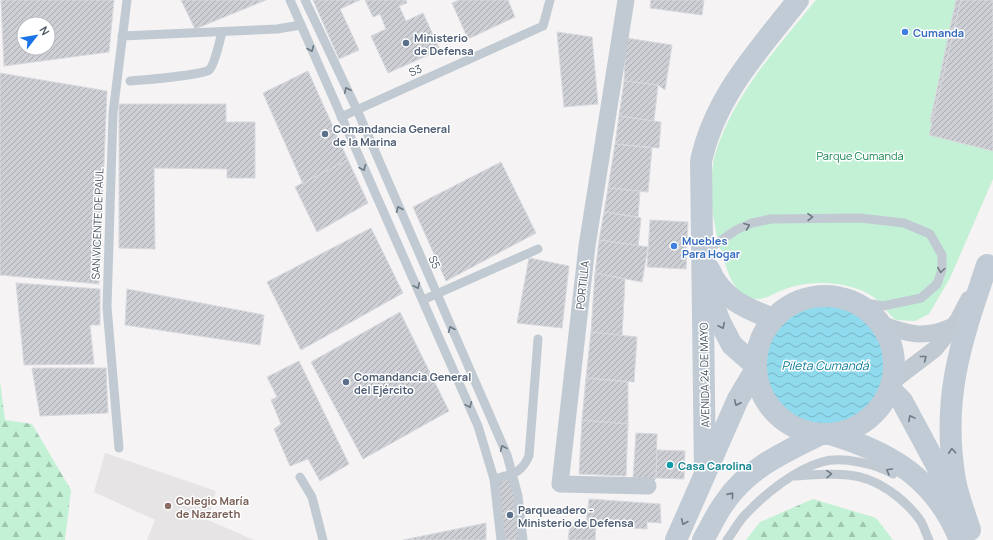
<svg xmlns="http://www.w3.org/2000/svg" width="993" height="540" font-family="Manrope,sans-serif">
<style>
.education{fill:#e6e4e5}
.forest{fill:url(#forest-firs)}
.green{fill:#c3f1d5}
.water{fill:url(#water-waves)}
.building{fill:url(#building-hatch);stroke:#d7d9de;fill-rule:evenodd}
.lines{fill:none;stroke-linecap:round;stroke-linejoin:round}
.lane{stroke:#c1cad2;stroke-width:9}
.street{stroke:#c1cad2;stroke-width:17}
.secondary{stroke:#c1cbd6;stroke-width:22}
.oneway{stroke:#6e7983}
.oneway2{stroke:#6e7984}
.shop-dot{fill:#3f7fe0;stroke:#fff;stroke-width:1.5}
.service-dot{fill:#5c6f8a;stroke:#fff;stroke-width:1.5}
.culture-dot{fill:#0f9aa8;stroke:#fff;stroke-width:1.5}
.education-dot{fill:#8d6e63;stroke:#fff;stroke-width:1.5}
.labels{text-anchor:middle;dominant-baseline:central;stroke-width:3;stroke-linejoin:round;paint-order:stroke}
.shop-label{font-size:11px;font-weight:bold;fill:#366cbe;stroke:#fff;text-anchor:start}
.service-label{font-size:11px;font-weight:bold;fill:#4e5e75;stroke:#fff;text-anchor:start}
.street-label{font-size:11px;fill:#4a5661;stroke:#fff}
.park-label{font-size:11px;fill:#17864f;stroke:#fff}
.culture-label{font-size:11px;font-weight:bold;fill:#0d838f;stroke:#fff;text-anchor:start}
.education-label{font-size:11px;font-weight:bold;fill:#785e54;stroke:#fff;text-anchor:start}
.water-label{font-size:12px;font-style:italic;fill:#0c7c9b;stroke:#fff}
</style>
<defs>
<pattern id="forest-firs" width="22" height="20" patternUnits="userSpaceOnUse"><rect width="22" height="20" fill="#c3f1d5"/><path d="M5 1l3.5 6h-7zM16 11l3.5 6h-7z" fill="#a0c6b0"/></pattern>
<pattern id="water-waves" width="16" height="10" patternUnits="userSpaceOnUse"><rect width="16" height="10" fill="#90daee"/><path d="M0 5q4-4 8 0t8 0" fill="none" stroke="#78b4c4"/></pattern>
<pattern id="building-hatch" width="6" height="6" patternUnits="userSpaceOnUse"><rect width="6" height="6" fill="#cdcfd5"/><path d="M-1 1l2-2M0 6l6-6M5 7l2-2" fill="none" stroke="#a8abb0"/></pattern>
</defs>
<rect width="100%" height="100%" fill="#f5f3f3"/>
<path class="education" d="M105,453L216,491L208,520L254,540H147L155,520L94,492Z"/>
<g class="forest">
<path d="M0,381L5,420L32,424L71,490L65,540H0Z"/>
<path d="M813,499L876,518L893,540H746L760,522Z"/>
</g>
<path class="green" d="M816,0H993V179L950,278L929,314L915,321L896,320C888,314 883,305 875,298C852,281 811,279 785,289C773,293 764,302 751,298C733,293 727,270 722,254C713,226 709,195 713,165C714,154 719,143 723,133C744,83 782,42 816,0Z"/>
<circle class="water" cx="825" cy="365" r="59"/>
<g class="building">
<path d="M1,0H114L109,52L4,66ZM24,24H48V48H24Z"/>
<path d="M181,0H266L195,29Z"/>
<path d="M313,0H360L340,9L359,50L339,59Z"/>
<path d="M365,0H406L407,3L399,6L406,21L423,13L440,50L388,73L371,36L386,29L380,14L373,17Z"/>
<path d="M459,0H508L515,17L468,39L452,3Z"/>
<path d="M651,0H704L702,15L650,8Z"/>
<path d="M956,0H993V136L930,122Z"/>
<path d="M961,0H993V151L929,135Z"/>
<path d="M904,27L910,29L907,37L901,35Z"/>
<path d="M557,32L592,37L598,104L564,107Z"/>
<path d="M626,38L672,45L665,90L658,85L624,81Z"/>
<path d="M308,71L348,160L303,184L263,93Z"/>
<path d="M0,73L107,91L99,284L0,275Z"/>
<path d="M624,81L658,85L654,121L619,116Z"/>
<path d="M119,104H226V122H255V178H227V169L154,168L155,249L119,248Z"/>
<path d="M619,116L661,122L659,148L615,144Z"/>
<path d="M615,144L652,148L648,192L608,188Z"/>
<path d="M348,160L368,203L317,232L295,187Z"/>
<path d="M501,162L536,233L446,281L413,207Z"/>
<path d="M608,188L640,191L638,217L604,212Z"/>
<path d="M604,212L641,218L638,246L599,240Z"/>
<path d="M650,220L688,222L686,269L647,267Z"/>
<path d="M371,228L403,293L301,350L267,282Z"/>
<path d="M599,240L648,247L642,282L595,273Z"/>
<path d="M529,258L569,266L562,328L517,323Z"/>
<path d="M595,273L625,279L622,336L591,332Z"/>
<path d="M16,283L100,289V325H90L94,364L24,365Z"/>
<path d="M127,289L264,315L260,345L125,325Z"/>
<path d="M400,312L449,411L363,459L311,362Z"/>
<path d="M591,332L637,337L634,382L586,378Z"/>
<path d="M299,361L349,464L320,481L308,459L290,466L274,429L281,424L271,400L277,397L267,377Z"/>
<path d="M32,368H106L108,413L40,416Z"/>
<path d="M586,378L628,382V424L582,420Z"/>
<path d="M582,420L628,424L626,476L579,474Z"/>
<path d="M636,433L657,434L656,478L654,481L633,479Z"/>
<path d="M657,450L685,451L684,479L656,478Z"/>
<path d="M510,479L515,499L519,540H505L498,482Z"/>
<path d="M589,499L660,504L661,523L647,522V529L586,525Z"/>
<path d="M486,523V540H403Z"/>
<path d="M570,525L596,526L595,540H568Z"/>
</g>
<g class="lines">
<g class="lane">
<path d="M290,0L478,426L494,479L501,540"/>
<path d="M305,0L357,110L507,455L518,496L523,540"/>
<path d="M122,36L277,29L301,25"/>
<path d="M130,81C143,80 202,75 209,70C215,65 220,39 222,32"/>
<path d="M341,117L543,26L550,0"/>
<path d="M703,253L736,230L752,223L771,219L860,218L904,223L930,234L942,255V270L937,284L921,298L883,306L849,300"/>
<path d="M423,300L538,249"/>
<path d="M119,448L107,307L113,113L127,0"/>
<path d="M795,476C813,475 830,473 848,475C876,477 904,498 920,520C924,526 926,534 929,540"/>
<path d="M300,477L312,497L323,540"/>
<path d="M494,479C512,474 521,474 529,456L538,339"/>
<path d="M727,540C734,531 739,520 747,513C766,493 796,469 822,462C841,456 877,464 893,474"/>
</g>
<g class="street">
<path d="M626,0L587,246L560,484L648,486"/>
<path d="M881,324C907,334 924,339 951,327"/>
<path d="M893,381L935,349L958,320L969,299"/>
</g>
<g class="secondary">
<path d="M709,269C721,298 745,308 773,319"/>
<path d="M708,291L720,322L732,345L755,365"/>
<circle cx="825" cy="365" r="69"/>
<path d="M890,389L902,401L952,494"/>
<path d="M833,435C892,453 936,480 960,540"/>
<path d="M705,473L701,161C715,96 758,51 798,0"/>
<path d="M970,530C965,514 958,497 955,480C941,398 961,342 987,265"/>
<path d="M676,540L738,399L756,369"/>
<path d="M703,540C710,528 716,514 725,502C747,469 784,452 819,435"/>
</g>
</g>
<defs><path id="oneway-chevron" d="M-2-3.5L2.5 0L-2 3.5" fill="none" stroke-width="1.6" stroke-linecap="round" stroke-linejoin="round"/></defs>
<g class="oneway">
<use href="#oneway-chevron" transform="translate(311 49) rotate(67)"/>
<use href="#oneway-chevron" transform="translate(347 90) rotate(-115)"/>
<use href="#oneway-chevron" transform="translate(363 168) rotate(66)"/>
<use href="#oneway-chevron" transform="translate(399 209) rotate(-113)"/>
<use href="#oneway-chevron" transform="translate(810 217) rotate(-1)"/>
<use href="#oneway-chevron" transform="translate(747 226) rotate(-23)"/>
<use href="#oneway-chevron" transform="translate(941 270) rotate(98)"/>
<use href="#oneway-chevron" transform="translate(417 286) rotate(66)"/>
<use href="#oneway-chevron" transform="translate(451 329) rotate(-113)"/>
<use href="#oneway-chevron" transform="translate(924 358) rotate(-38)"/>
<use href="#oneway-chevron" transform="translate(469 405) rotate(66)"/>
<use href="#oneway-chevron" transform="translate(503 448) rotate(-114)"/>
<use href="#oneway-chevron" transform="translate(889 471) rotate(-150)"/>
<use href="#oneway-chevron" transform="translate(829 474) rotate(-1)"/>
</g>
<g class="oneway2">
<use href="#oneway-chevron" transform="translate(722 326) rotate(63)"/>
<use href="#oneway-chevron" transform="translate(737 403) rotate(115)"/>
<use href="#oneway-chevron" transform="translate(911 418) rotate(-118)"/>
<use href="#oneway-chevron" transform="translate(952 451) rotate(-95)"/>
<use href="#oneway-chevron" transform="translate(731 495) rotate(-51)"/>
<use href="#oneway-chevron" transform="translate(684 522) rotate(113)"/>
</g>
<g class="shop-dot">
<circle cx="905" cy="32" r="4"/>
<circle cx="674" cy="246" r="4"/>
</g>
<g class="service-dot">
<circle cx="406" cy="43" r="4"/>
<circle cx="325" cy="134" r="4"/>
<circle cx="346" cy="382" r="4"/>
<circle cx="510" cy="515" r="4"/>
</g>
<circle class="culture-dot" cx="670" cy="465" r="4"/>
<circle class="education-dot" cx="168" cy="506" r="4"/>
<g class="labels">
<g class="shop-label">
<text x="913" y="32">Cumanda</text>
<text x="682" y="240">Muebles<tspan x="682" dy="13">Para Hogar</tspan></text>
</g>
<g class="service-label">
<text x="414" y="37">Ministerio<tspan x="414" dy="13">de Defensa</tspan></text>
<text x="333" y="128">Comandancia General<tspan x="333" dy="13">de la Marina</tspan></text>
<text x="354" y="376">Comandancia General<tspan x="354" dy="13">del Ejército</tspan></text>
<text x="518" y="509">Parqueadero -<tspan x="518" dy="13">Ministerio de Defensa</tspan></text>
</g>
<g class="street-label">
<text transform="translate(415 70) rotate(-24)">S3</text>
<text transform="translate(97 224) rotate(-88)">SAN VICENTE DE PAUL</text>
<text transform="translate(435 262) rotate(67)">S5</text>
<text transform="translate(582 285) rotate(-84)">PORTILLA</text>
<text transform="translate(704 375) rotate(-91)">AVENIDA 24 DE MAYO</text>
</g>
<g class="park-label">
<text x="860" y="155">Parque Cumandá</text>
</g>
<g class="culture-label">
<text x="678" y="465">Casa Carolina</text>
</g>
<g class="education-label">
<text x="176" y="500">Colegio María<tspan x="176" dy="13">de Nazareth</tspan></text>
</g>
<g class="water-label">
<text x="825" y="365">Pileta Cumandá</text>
</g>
</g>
<g transform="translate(36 36) rotate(59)"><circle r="19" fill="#ffffff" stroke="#b7bbc0"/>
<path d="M0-3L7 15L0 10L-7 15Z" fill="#1a73e8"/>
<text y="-6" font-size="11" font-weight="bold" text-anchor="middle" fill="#4a5661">N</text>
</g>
</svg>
